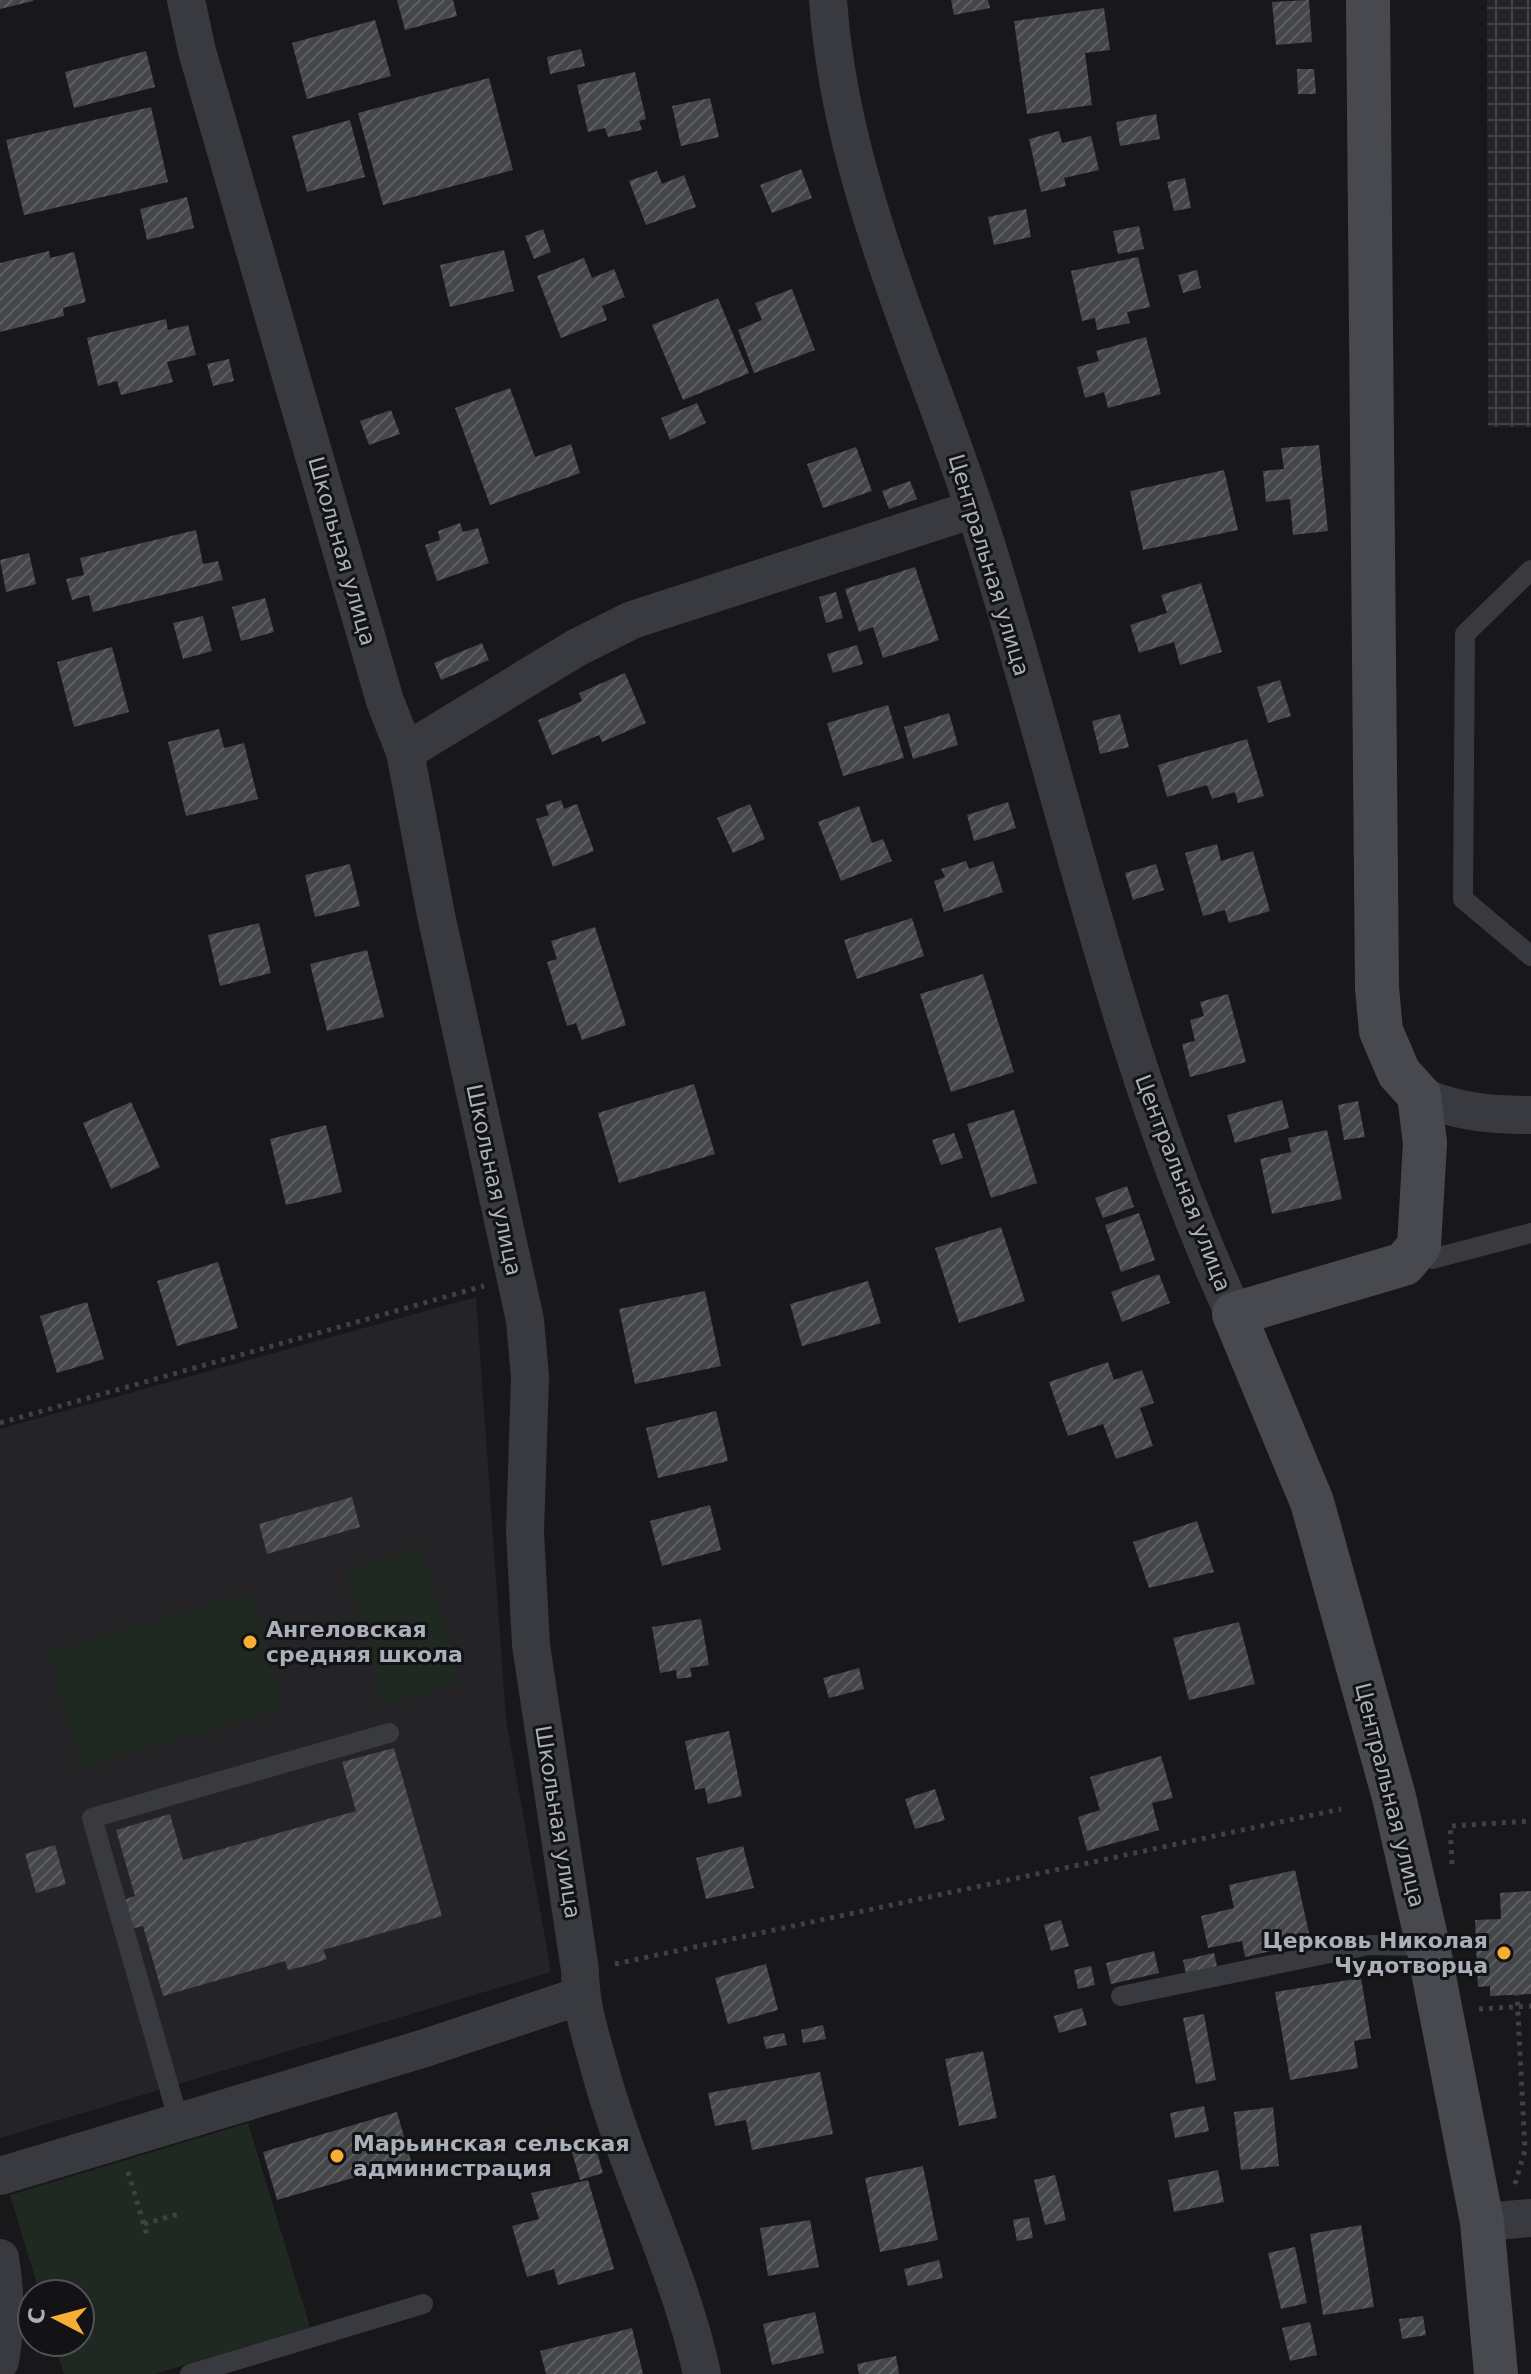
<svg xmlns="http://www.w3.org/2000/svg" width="1531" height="2374" font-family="'DejaVu Sans',sans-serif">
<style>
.built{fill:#242427}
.industrial{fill:url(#industrial-grid)}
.park{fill:#202921}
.building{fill:url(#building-hatch)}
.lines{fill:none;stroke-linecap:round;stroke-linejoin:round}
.path{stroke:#3f4146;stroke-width:5;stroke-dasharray:4 6;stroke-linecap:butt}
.lane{stroke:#393a3f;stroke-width:20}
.street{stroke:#393a3f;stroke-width:38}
.secondary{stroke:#47494f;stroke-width:44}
.poi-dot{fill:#f6ae34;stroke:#131315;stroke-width:3}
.labels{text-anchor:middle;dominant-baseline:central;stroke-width:6;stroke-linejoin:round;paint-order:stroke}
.street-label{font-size:22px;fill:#aab0ba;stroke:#131315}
.poi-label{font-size:22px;font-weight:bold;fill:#aab0ba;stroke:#131315;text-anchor:start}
</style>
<defs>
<pattern id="industrial-grid" width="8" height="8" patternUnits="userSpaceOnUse" patternTransform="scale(2)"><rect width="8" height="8" fill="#242427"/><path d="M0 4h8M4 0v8" fill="none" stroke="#414144"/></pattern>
<pattern id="building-hatch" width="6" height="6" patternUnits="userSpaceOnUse" patternTransform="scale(2)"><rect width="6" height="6" fill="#44464a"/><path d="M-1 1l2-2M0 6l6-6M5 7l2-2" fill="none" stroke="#5c5e62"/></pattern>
</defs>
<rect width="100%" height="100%" fill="#18181a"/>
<path class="built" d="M476,1297L506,1719L551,1972L0,2138V1429Z"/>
<path class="industrial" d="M1487,0H1531V427H1488Z"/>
<g class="park">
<path d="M422,1548L461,1683L384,1704L346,1570Z"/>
<path d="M250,1593L283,1709L81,1767L48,1652Z"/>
<path d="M248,2123L310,2327L155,2374H64L54,2342H80V2294H40L10,2195Z"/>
</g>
<g class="building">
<path d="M0,0H33V1L0,9Z"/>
<path d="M397,0H453L457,16L405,30Z"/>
<path d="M951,0H988L990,8L954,15Z"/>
<path d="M1309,0L1312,42L1276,45L1272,2Z"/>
<path d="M1104,8L1110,50L1085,53L1092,105L1027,114L1014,21Z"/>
<path d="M375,20L391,76L307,99L292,43Z"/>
<path d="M581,49L585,66L550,74L547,57Z"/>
<path d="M146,51L155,87L74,108L65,72Z"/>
<path d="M1297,69H1314L1316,94H1298Z"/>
<path d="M635,72L646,119L639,121L642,130L608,137L605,128L588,132L577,85Z"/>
<path d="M489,78L513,170L383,205L358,113Z"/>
<path d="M710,98L719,137L681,146L672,106Z"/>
<path d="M151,107L168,182L24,215L6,140Z"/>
<path d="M1156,114L1160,139L1120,146L1116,122Z"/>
<path d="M350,120L365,177L307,192L292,136Z"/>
<path d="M1059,131L1062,143L1091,136L1099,170L1064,178L1066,186L1041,192L1029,139Z"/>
<path d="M801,169L812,198L772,213L760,185Z"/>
<path d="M657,171L662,184L684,175L696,207L646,225L629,181Z"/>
<path d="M1185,178L1191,208L1174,211L1167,182Z"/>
<path d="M187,197L194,228L147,240L140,209Z"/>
<path d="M1026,209L1031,237L994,245L988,217Z"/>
<path d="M1139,226L1144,249L1118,254L1113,231Z"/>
<path d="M543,229L551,252L534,259L525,236Z"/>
<path d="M504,250L514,291L450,307L440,265Z"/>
<path d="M49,251L50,258L74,252L86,302L63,308L64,316L0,332V263Z"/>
<path d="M1138,257L1150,307L1127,312L1130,323L1097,330L1095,318L1082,321L1071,271Z"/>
<path d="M584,258L592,278L614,269L625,297L602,306L607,320L561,338L537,276Z"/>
<path d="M1197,270L1201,288L1183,293L1178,275Z"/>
<path d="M792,289L815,350L754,373L738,330L762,320L755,303Z"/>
<path d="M718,298L749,373L683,400L652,325Z"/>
<path d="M166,319L168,330L188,325L196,355L167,362L173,382L121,395L117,381L98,386L87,338Z"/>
<path d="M1146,337L1161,394L1108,408L1104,392L1085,398L1077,367L1099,361L1096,351Z"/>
<path d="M229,359L234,381L213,386L207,364Z"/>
<path d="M510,388L535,457L571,444L580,473L490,505L455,408Z"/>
<path d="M697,403L706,423L670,440L661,418Z"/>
<path d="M391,410L400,434L369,445L360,421Z"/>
<path d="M1319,445L1328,531L1293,535L1290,499L1266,502L1263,471L1284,469L1281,448Z"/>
<path d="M856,447L872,491L823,508L807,464Z"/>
<path d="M1224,470L1238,530L1143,550L1130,491Z"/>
<path d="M910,481L917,499L889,509L882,491Z"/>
<path d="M460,523L463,532L478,528L489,563L437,581L425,545L440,540L438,531Z"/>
<path d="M196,530L203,564L218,561L223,580L93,612L89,595L72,600L66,579L84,575L80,558Z"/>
<path d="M29,553L36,584L6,592L0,560Z"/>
<path d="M915,567L939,640L883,658L873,627L859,632L845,589Z"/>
<path d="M1201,583L1222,652L1180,665L1174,642L1139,653L1130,625L1167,613L1161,595Z"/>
<path d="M836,592L843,618L826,623L819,597Z"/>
<path d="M265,598L274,632L241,641L232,607Z"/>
<path d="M203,616L212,651L183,659L173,623Z"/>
<path d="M482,643L489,660L441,680L434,663Z"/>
<path d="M857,645L863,664L833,673L827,654Z"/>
<path d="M112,647L129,712L74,727L57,662Z"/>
<path d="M625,673L646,723L602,742L599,735L552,755L538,720L582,701L579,693Z"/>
<path d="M1280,680L1291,716L1268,723L1257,687Z"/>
<path d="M888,705L904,758L843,776L827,723Z"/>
<path d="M949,713L958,745L913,759L904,727Z"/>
<path d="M1120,714L1129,747L1100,754L1092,721Z"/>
<path d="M219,729L224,748L244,743L258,799L186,816L168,742Z"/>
<path d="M1247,739L1264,796L1238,803L1235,792L1212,799L1207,785L1167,797L1158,765Z"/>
<path d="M561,800L564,809L577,804L594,851L553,867L536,819L549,815L545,805Z"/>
<path d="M1008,802L1016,828L974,841L967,815Z"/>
<path d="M750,804L765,839L733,853L717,818Z"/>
<path d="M859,806L872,843L883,839L892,861L841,881L818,822Z"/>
<path d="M1217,844L1221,861L1253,851L1270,911L1229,923L1225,910L1203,916L1185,853Z"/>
<path d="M966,861L969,869L993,861L1003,892L944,912L934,881L945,877L941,869Z"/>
<path d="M350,864L360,906L315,917L305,875Z"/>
<path d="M1156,864L1164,890L1133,900L1125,873Z"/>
<path d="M912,918L924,956L857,979L844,940Z"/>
<path d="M259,923L271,973L220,986L208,935Z"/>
<path d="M595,927L626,1025L582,1040L576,1023L567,1026L547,962L557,959L551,941Z"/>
<path d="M367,950L384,1017L327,1031L310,964Z"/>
<path d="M983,974L1014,1072L951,1092L920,994Z"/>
<path d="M1228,994L1246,1062L1190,1077L1182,1044L1195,1041L1190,1020L1204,1016L1200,1002Z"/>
<path d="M694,1084L715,1154L619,1183L598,1113Z"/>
<path d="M1282,1100L1289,1128L1235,1143L1227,1115Z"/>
<path d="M1358,1101L1365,1137L1344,1140L1338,1105Z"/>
<path d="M131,1102L160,1167L111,1189L83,1123Z"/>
<path d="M1014,1110L1037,1183L991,1198L967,1124Z"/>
<path d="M326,1125L342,1192L286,1205L270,1139Z"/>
<path d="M1327,1130L1342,1199L1272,1214L1260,1159L1291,1152L1288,1138Z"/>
<path d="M954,1133L963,1158L941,1165L932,1140Z"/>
<path d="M1127,1186L1134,1207L1103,1218L1095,1198Z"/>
<path d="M1139,1213L1155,1260L1121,1272L1105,1225Z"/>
<path d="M1001,1227L1025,1301L959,1323L935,1248Z"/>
<path d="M218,1262L238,1328L177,1346L157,1281Z"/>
<path d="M1159,1274L1170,1303L1122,1322L1111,1292Z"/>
<path d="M868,1281L881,1323L802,1346L790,1304Z"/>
<path d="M705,1291L721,1366L635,1384L619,1309Z"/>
<path d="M87,1302L104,1359L57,1373L40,1316Z"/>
<path d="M1108,1362L1114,1380L1142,1370L1154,1403L1140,1408L1153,1446L1116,1459L1103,1424L1068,1436L1049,1382Z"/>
<path d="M716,1411L728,1461L658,1478L646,1428Z"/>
<path d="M352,1497L360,1527L267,1554L259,1524Z"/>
<path d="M710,1505L721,1550L662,1566L650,1521Z"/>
<path d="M1197,1521L1214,1572L1149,1588L1133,1542Z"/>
<path d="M701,1619L709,1665L690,1668L692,1677L677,1679L676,1670L660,1673L652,1627Z"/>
<path d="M1239,1622L1255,1684L1189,1700L1173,1638Z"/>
<path d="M859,1668L864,1689L829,1698L823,1678Z"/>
<path d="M729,1731L742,1796L708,1804L705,1788L695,1790L685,1741Z"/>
<path d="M394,1748L442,1916L323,1950L327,1959L309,1965L288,1970L285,1961L163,1996L143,1926L131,1929L123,1900L135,1896L116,1830L170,1814L183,1860L356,1811L342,1762Z"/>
<path d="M1161,1756L1173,1798L1152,1803L1159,1830L1087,1851L1078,1817L1100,1810L1090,1777Z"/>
<path d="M935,1789L945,1820L915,1829L905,1799Z"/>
<path d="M55,1845L66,1884L36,1893L25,1854Z"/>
<path d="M743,1846L754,1888L706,1899L696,1858Z"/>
<path d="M1295,1870L1311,1942L1245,1957L1242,1941L1208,1948L1201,1916L1234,1908L1229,1885Z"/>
<path d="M1531,1891V1994L1490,1996V1986L1478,1987L1475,1920L1501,1919L1500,1893Z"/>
<path d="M1061,1920L1069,1946L1051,1951L1044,1925Z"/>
<path d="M1154,1951L1159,1973L1111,1984L1106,1963Z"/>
<path d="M1214,1953L1217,1966L1186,1974L1183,1960Z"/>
<path d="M766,1964L778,2010L728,2024L715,1978Z"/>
<path d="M1091,1966L1095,1985L1078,1989L1074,1970Z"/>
<path d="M1361,1978L1371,2038L1354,2041L1358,2068L1290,2080L1275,1992Z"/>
<path d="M1082,2008L1087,2025L1059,2033L1054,2016Z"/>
<path d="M1204,2014L1216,2080L1196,2084L1183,2018Z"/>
<path d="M823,2025L826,2039L803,2043L801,2030Z"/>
<path d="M784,2033L787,2045L766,2049L763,2037Z"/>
<path d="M983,2051L997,2118L959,2126L945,2059Z"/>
<path d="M820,2072L833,2134L752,2150L746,2120L715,2126L708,2093Z"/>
<path d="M1204,2106L1209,2131L1175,2138L1170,2113Z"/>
<path d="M1273,2107L1279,2166L1241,2170L1234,2112Z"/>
<path d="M397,2112L411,2161L277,2200L263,2152Z"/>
<path d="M592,2136L603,2173L580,2180L569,2142Z"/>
<path d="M923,2166L938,2240L880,2252L865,2178Z"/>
<path d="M1218,2170L1224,2202L1174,2212L1168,2180Z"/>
<path d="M1055,2175L1066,2220L1045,2225L1034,2180Z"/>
<path d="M588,2180L614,2269L558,2285L554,2269L527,2277L512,2226L539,2219L531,2193Z"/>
<path d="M1029,2217L1033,2238L1017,2241L1013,2220Z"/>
<path d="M810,2220L819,2267L768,2276L760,2228Z"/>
<path d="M1361,2225L1374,2307L1323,2315L1310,2234Z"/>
<path d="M1295,2247L1307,2303L1281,2309L1268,2253Z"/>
<path d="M939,2260L943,2278L908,2286L904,2269Z"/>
<path d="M815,2312L824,2353L772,2365L763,2324Z"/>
<path d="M1423,2316L1426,2335L1402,2339L1399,2319Z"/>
<path d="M1310,2322L1317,2355L1290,2361L1282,2328Z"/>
<path d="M632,2328L643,2374H546L540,2351Z"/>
<path d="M896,2356L899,2374H859L857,2364Z"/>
</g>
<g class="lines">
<g class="path">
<path d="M0,1423L484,1286"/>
<path d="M1452,1864L1450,1826L1531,1821"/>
<path d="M615,1964L1341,1809"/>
<path d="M1479,2009L1531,2006"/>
<path d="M128,2172L148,2238"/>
<path d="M1515,2184L1525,2150L1517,1994"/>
<path d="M144,2224L178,2214"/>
</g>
<g class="lane">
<path d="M1531,570L1465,634L1463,899L1531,956"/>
<path d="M1419,1246L1432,1259L1531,1233"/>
<path d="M1121,1996L1369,1945L1428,1946"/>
<path d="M179,2122L92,1818L389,1733"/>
<path d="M190,2374L423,2304"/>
</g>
<g class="street">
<path d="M186,0L197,51L385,701L405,752L436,915L525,1320L530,1377L525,1532L531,1645L580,1970C580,2004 590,2034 599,2066C627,2171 679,2268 702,2374"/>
<path d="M828,0C841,189 930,364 986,544C1067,802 1120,1067 1234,1314"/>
<path d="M405,752L576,648L632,620L974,509"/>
<path d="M1419,1095C1455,1112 1491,1115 1531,1115"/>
<path d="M0,2176L425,2048L580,1996"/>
<path d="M1482,2222L1531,2218"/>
<path d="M0,2258C6,2293 6,2326 0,2361"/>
</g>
<path class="secondary" d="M1368,0L1377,988L1381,1031L1399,1073L1419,1095L1425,1143L1419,1246L1404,1264L1234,1314L1312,1502L1394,1797L1428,1946L1482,2222L1496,2374"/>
</g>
<g class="poi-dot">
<circle cx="250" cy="1642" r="8"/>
<circle cx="1504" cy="1953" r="8"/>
<circle cx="337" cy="2156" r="8"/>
</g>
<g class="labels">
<g class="street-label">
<text transform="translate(342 551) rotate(74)">Школьная улица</text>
<text transform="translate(989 565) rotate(73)">Центральная улица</text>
<text transform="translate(494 1180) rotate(78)">Школьная улица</text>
<text transform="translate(1183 1183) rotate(69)">Центральная улица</text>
<text transform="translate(1390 1795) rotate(76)">Центральная улица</text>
<text transform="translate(558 1822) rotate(81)">Школьная улица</text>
</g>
<g class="poi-label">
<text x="266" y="1629">Ангеловская<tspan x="266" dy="25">средняя школа</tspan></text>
<text x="1488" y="1940" text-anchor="end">Церковь Николая<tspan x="1488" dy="25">Чудотворца</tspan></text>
<text x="353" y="2143">Марьинская сельская<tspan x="353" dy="25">администрация</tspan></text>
</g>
</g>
<g transform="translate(56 2318) rotate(276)"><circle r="38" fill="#131315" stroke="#4f5257" stroke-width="2"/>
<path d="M0-6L14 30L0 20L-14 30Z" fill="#f6ae34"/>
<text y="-12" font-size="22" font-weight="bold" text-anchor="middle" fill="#aab0ba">С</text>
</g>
</svg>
